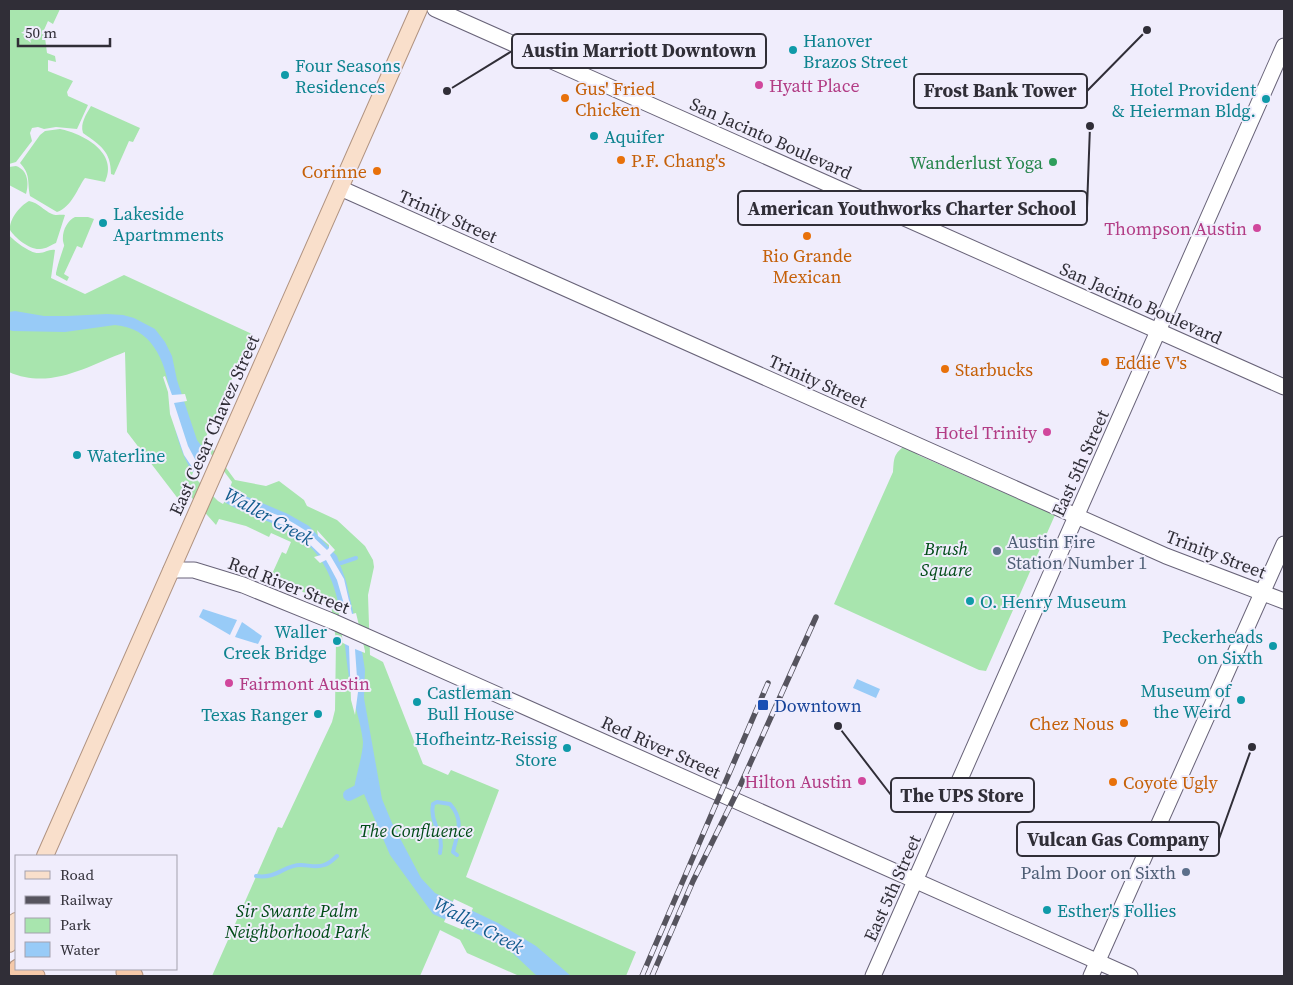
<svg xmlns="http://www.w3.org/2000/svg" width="1293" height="985" font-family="'Source Serif 4',serif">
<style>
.green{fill:#a8e5ae}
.water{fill:#98cbf7}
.pier{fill:#f0edfc}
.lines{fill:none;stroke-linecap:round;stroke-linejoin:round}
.stream{stroke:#98cbf7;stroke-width:4}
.canal{stroke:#98cbf7;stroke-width:12}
.secondary-casing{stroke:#686378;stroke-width:17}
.primary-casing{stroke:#b09381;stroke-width:18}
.motorway-casing{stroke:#b09381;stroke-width:21}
.secondary{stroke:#fff;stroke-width:15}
.primary{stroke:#f9dfcb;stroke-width:16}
.motorway{stroke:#f5c9a9;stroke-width:19}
.rail-casing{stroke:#56545e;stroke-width:5.5}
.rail{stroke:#f0edfc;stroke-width:4;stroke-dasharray:11;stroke-linecap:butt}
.culture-dot{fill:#0f9aa8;stroke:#f0edfc;stroke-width:2}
.hotel-dot{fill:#d1479c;stroke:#f0edfc;stroke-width:2}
.food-dot{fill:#e8710a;stroke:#f0edfc;stroke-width:2}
.leisure-dot{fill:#2e9e5b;stroke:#f0edfc;stroke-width:2}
.service-dot{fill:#5c6f8a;stroke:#f0edfc;stroke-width:2}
.transit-dot{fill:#1a4fb4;stroke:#f0edfc;stroke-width:2}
.labels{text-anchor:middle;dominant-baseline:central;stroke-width:4;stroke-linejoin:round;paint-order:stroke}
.culture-label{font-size:18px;fill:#0d838f;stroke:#f0edfc;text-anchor:start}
.hotel-label{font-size:18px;fill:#b23c85;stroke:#f0edfc;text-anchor:end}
.food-label{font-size:18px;fill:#c56008;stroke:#f0edfc;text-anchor:start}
.street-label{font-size:18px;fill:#302e37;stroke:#f0edfc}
.leisure-label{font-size:18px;fill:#27864d;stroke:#f0edfc;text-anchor:end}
.service-label{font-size:18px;fill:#4e5e75;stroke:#f0edfc;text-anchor:start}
.park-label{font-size:18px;font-style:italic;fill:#004b17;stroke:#f0edfc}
.transit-label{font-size:18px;fill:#164399;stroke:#f0edfc;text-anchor:start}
.water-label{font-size:19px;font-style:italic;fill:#115b8d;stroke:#f0edfc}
.leader{fill:none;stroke:#302e37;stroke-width:2}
.callout-dot{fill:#302e37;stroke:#f0edfc;stroke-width:2}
.callout{fill:#f0edfc;stroke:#302e37;stroke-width:2}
.callout-label{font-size:19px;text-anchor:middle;font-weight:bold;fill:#302e37}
</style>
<rect width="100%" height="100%" fill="#f0edfc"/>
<g class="green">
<path d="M9,9H60L53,24L48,21L44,30L47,53L55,56L56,62L48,60V71L73,81L67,92L68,96L88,105L77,129L56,127L44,129L38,127L32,128L30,133L32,141L16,162L9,164Z"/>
<path d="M91,106L140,128L133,142L129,141L114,175L111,174C111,151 100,145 83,133C80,123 86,115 91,106Z"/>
<path d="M60,129C84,134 119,153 105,182L85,178C78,187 72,207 57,212L30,196C27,181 31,175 20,163L40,135L45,131Z"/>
<path d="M16,166C28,170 29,183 26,194L9,185V167Z"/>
<path d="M29,201C39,203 43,210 52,214C56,216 61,214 65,215L56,243C51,245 46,249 40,249C30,250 15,238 10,230C9,219 20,206 29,201Z"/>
<path d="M75,217H88L94,219L82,248L77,246L64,274L69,277L67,281L56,275V273C58,264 60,258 63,249C65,244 64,246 63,241C62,231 67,221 75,217Z"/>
<path d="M9,235C14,241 31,254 39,253C45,253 49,249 55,250L51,278L85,294L124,275L252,334L205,439L235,480L266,486L279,481L304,500L307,506L337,520L365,546L373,560L374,567L368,595L370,655L383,662L423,764L448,775L451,770L499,790L466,877L636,952L626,976H517V975L467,953L460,940L440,930L420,976H212L278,827L282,828L332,722L335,710L336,640L331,605L303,592L293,583L276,578L272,574L282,552L286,554L291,542L271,533L269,537L246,526L219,519L216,525L184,489L179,500L127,432L125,352C86,367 50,390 9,372Z"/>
<path d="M903,447L913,448L918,455L1055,515L986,671L979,670L834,604L893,472C894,460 893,455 903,447Z"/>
</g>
<g class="water">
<path d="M15,311L44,316H67L107,314L123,315L134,318L155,329L165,342L172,356L177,380L197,440L236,492L288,514L309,526L337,556L346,581L362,651L365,670L364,698L382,799L392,823L421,878L435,893L498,923L536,946L571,976H537L506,947L433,914L390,855L364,794L358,793L354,789C356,775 363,754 363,742C361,722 353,702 350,682C341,631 345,568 296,535C272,520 244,515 221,500C215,496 210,490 205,484C201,480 195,476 192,471C182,456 176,435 173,418C171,409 172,400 170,391C164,359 152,328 115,325L65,332L13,331L9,330V312Z"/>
<path d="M203,609L237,620L230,635L199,617Z"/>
<path d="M242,622L262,636L258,644L235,637Z"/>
<path d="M857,679L880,689L876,698L853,688Z"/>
</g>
<g class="pier">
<path d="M165,376L172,395L185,394L187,401L174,403L188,446L197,463L205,446L232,482L228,493L247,504L283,517L295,524L308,532L327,550L329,548V545L318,536L317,530L335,550L330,555L344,579L352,614L356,613L365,651V653L355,649L358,692L355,715L351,700L349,646L343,643L338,608L346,611L337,580L330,567L326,560L320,563L314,557L321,555L298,533L283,525L234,505L226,499L223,504L218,501L192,475L194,470L184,455L170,414L168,392L163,377Z"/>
<path d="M454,899L473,908L463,930L444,922Z"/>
</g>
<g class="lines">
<g class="stream">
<path d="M341,563L356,558"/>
<path d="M440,853C445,834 429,822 433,804L437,802L450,804C465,821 457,834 453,852L457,855"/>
<path d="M256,876C278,879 283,865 301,865C308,865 317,868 324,865C329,864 333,860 337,856"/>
</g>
<path class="canal" d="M349,795L371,784"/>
<defs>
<g id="secondary">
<path d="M435,9L1284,387"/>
<path d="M340,188L1166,556L1284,601"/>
<path d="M171,570H194L243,585L334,622L1130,976"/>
<path d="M873,976L1284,46"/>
<path d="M1091,976L1284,544"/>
</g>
<g id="primary">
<path d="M45,856L419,9"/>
<path d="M9,944L10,935L16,921"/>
</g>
<g id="motorway">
<path d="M18,969L35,976"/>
<path d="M126,972L133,976"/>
</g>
</defs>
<use href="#secondary" class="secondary-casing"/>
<use href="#primary" class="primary-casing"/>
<use href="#motorway" class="motorway-casing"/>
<use href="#secondary" class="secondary"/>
<use href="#primary" class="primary"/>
<use href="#motorway" class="motorway"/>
<defs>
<g id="rail">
<path d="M642,976L768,683"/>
<path d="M652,976L693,881L740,786L816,617"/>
</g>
</defs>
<use href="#rail" class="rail-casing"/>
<use href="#rail" class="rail"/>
</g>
<g class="culture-dot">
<circle cx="793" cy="50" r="5"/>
<circle cx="285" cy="75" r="5"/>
<circle cx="1266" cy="99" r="5"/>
<circle cx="594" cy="136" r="5"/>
<circle cx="103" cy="223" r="5"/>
<circle cx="77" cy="455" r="5"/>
<circle cx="970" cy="601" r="5"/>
<circle cx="337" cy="641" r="5"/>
<circle cx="1273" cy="646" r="5"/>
<circle cx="1241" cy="700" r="5"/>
<circle cx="417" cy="702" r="5"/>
<circle cx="318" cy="714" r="5"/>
<circle cx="567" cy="748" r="5"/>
<circle cx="1047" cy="910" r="5"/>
</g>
<g class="hotel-dot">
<circle cx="759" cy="85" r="5"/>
<circle cx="1257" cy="228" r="5"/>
<circle cx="1047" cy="432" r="5"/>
<circle cx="229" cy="683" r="5"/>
<circle cx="862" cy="781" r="5"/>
</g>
<g class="food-dot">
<circle cx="565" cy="98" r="5"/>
<circle cx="621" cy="160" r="5"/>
<circle cx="377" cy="171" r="5"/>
<circle cx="807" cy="236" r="5"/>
<circle cx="1105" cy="362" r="5"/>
<circle cx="945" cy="369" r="5"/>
<circle cx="1124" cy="723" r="5"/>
<circle cx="1113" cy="782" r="5"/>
</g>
<circle class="leisure-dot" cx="1053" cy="162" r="5"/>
<g class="service-dot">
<circle cx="997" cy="551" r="5"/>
<circle cx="1186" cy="872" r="5"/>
</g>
<rect class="transit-dot" x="757" y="699" width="12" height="12" rx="2.5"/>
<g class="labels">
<g class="culture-label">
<text x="803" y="40">Hanover<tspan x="803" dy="21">Brazos Street</tspan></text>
<text x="295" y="65">Four Seasons<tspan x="295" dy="21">Residences</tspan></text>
<text x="1256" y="89" text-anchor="end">Hotel Provident<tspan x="1256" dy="21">&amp; Heierman Bldg.</tspan></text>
<text x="604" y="136">Aquifer</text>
<text x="113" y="213">Lakeside<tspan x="113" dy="21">Apartmments</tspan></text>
<text x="87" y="455">Waterline</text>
<text x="980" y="601">O. Henry Museum</text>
<text x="327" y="631" text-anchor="end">Waller<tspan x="327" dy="21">Creek Bridge</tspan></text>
<text x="1263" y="636" text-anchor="end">Peckerheads<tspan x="1263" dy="21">on Sixth</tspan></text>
<text x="1231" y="690" text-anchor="end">Museum of<tspan x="1231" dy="21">the Weird</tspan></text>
<text x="427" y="692">Castleman<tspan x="427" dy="21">Bull House</tspan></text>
<text x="308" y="714" text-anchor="end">Texas Ranger</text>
<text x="557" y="738" text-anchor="end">Hofheintz-Reissig<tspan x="557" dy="21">Store</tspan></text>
<text x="1057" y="910">Esther's Follies</text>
</g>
<g class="hotel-label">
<text x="769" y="85" text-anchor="start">Hyatt Place</text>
<text x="1247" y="228">Thompson Austin</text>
<text x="1037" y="432">Hotel Trinity</text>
<text x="239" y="683" text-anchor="start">Fairmont Austin</text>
<text x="852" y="781">Hilton Austin</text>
</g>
<g class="food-label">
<text x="575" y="88">Gus' Fried<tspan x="575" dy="21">Chicken</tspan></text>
<text x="631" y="160">P.F. Chang's</text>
<text x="367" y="171" text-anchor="end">Corinne</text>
<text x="807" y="255" text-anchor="middle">Rio Grande<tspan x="807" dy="21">Mexican</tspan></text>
<text x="1115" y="362">Eddie V's</text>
<text x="955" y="369">Starbucks</text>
<text x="1114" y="723" text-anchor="end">Chez Nous</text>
<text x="1123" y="782">Coyote Ugly</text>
</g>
<g class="street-label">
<text transform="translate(771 138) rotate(24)">San Jacinto Boulevard</text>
<text transform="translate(448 216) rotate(24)">Trinity Street</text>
<text transform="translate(1141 303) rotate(24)">San Jacinto Boulevard</text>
<text transform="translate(818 381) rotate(24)">Trinity Street</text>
<text transform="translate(214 425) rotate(-66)">East Cesar Chavez Street</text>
<text transform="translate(1080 463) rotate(-66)">East 5th Street</text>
<text transform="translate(1216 554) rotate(21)">Trinity Street</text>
<text transform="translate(289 585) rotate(21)">Red River Street</text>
<text transform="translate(661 747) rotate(24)">Red River Street</text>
<text transform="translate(892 888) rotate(-66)">East 5th Street</text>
</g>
<g class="leisure-label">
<text x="1043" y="162">Wanderlust Yoga</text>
</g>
<g class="service-label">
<text x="1007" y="541">Austin Fire<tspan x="1007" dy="21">Station Number 1</tspan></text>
<text x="1176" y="872" text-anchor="end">Palm Door on Sixth</text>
</g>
<g class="park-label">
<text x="946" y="548">Brush<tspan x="946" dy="21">Square</tspan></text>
<text x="416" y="830">The Confluence</text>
<text x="297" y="910">Sir Swante Palm<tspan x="297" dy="21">Neighborhood Park</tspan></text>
</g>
<g class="transit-label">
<text x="774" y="705">Downtown</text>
</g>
<g class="water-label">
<text transform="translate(269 516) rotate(29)">Waller Creek</text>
<text transform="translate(479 925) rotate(28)">Waller Creek</text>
</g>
</g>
<path class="leader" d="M447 91L512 51M1147 30L1087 91M1090 126L1087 208M838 726L891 795M1252 747L1219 839"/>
<g class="callout-dot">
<circle cx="447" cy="91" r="5"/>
<circle cx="1147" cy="30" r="5"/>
<circle cx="1090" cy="126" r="5"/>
<circle cx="838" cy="726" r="5"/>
<circle cx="1252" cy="747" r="5"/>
</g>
<g class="callout">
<rect x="512" y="34" width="254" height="34" rx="5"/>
<rect x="914" y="74" width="173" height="34" rx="5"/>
<rect x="738" y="191" width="349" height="34" rx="5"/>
<rect x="891" y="778" width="143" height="34" rx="5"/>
<rect x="1017" y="822" width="202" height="34" rx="5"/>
</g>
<g class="callout-label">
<text x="639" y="57">Austin Marriott Downtown</text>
<text x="1000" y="97">Frost Bank Tower</text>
<text x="912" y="215">American Youthworks Charter School</text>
<text x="962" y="802">The UPS Store</text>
<text x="1118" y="846">Vulcan Gas Company</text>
</g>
<rect width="1293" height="985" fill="none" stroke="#302e37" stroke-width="20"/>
<rect x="15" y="855" width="162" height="115" fill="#f0edfc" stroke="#a3a1ad"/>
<rect x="25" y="871" width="25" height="8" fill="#f9dfcb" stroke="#a3a1ad"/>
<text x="60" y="880" font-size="15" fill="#302e37">Road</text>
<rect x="25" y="896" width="25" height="8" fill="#56545e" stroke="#a3a1ad"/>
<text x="60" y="905" font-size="15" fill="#302e37">Railway</text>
<rect x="25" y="918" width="25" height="15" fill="#a8e5ae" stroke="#a3a1ad"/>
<text x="60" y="930" font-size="15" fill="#302e37">Park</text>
<rect x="25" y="942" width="25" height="15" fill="#98cbf7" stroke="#a3a1ad"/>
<text x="60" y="955" font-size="15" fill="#302e37">Water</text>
<path d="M18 38v8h92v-8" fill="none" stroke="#302e37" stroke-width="2.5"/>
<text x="25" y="38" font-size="15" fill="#302e37" stroke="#f0edfc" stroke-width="4" paint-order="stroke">50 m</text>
</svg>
